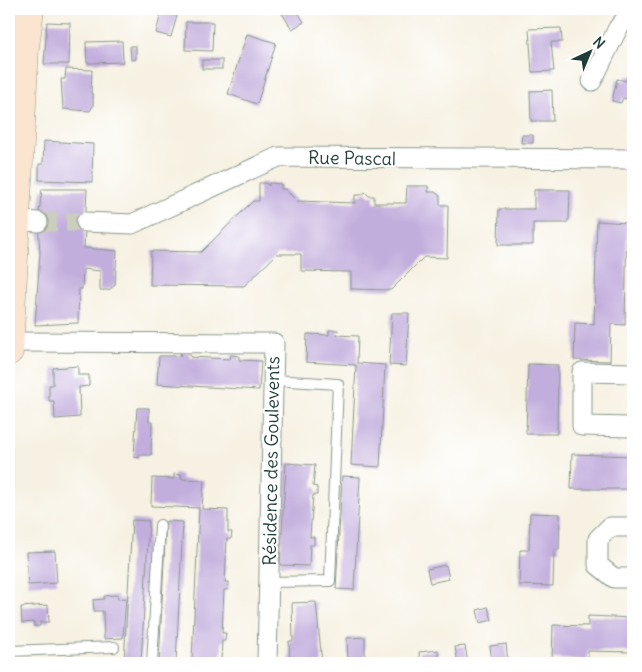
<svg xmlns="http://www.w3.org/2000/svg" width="642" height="672" font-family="Delius,sans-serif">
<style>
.building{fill:#c2aedd}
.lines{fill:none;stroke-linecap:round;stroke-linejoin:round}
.street-tunnel{stroke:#cbcdbf;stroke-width:19;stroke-dasharray:19 9;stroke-linecap:butt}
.lane-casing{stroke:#8a978b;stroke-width:12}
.street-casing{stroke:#8a978b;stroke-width:21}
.secondary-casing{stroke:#8a978b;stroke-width:29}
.lane{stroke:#fff;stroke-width:10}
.street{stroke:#fff;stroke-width:19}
.secondary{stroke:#fce5d0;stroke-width:28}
.labels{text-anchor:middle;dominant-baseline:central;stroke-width:4.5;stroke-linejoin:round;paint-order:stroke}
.street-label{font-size:18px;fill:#1f3d34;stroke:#fff}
</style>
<rect width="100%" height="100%" fill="#fff"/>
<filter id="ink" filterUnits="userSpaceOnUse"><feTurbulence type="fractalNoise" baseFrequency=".02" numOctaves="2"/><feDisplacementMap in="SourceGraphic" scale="10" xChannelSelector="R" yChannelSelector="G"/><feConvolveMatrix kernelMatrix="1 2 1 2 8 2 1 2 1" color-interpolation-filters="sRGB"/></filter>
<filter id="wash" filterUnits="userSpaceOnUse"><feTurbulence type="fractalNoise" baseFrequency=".0096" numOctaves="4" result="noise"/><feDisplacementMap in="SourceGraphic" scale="20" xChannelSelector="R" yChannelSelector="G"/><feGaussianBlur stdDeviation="1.12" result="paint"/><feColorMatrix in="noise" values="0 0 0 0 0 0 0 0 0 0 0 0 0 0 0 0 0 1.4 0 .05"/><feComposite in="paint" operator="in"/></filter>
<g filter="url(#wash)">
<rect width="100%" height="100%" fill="#f6f1e2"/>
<g id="blocks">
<g class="building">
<path d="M162,9H179L171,37L156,33Z"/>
<path d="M279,9H296L304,22L292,29Z"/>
<path d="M47,22L70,23L69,64H44Z"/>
<path d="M186,22H213L212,51L185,50Z"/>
<path d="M561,28L562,42H551L554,71L532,72L529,29Z"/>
<path d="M247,34L276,43L257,104L228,94Z"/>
<path d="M122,41L123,62L87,63L86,42Z"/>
<path d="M130,46H136V59L131,60Z"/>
<rect x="202" y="60" width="20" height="9"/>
<path d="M66,69L92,70L91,94H93V106L90,111L63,109L61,79H65Z"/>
<path d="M627,75L633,77V100L623,98L621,103L612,101L617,79L626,81Z"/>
<path d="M552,90L553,121H531L530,91Z"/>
<path d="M522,135H533V143H521Z"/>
<path d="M44,141L93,144L92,182L39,180V164H43Z"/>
<path d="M259,183H266L269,186V183L281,184V189H285L297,201L355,203V195H361L365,192L369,196H374V203H406L407,186H428V192H435L440,196V205H448L447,258L424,257L391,290L351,289V272L301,271V254H277L244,286L150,285L151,251L201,252L253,201H259Z"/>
<path d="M42,189H87L84,248L117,251L115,285L109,290H100V271L83,269L82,289H79L78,323L35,325L40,253L38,222Z"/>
<path d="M534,190H570L569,219L566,223H533V245H498L499,209H534Z"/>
<path d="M597,221L627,223L625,325L611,324L610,361L574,360L575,323L594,324Z"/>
<path d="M392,313H409L406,366L389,365Z"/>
<path d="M329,330H338L337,335L358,336L357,363L385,365L380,467L351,465L356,365L306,362L307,334L329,335Z"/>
<path d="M181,352L190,353V357L230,359L231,355L239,356V360L261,361L259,390L157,384L159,356H180Z"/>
<path d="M528,364L558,365L557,434H526Z"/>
<path d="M78,366V375H89V386L79,387L80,417L55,419L54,401H49V385H53V368Z"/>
<path d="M137,408H149V422H152L151,455H139V458L134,457Z"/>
<path d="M572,454L633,456V489H571Z"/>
<path d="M286,463L315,465L313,486L317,487V495H313L310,537H314V545H310L309,566L280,565Z"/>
<path d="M174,474L182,475L181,479L204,480L202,509L228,510V532H232L231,539H227L225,582H229L228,590H224L222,633H226L225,641H222L221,661L192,660L199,508L151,506L152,478L174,479Z"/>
<path d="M342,476L360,477L354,590L336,589Z"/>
<path d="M530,513L560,514L559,550H554L553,586L519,585L520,550H529Z"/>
<path d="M132,520L149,521L141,663H124Z"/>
<path d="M166,521L183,522L176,663H159Z"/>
<path d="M55,551L57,583L28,585L26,552Z"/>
<path d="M446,565L449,579L430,583L427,569Z"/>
<path d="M117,595L118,599L126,598L123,638L104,639L103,611H94L93,600L104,599V596Z"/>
<path d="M316,602L322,663H290L289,641H293L292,603Z"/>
<path d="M48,605L49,622H40V626H34V622L22,623L21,607Z"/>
<path d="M488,607L492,620L480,623L477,610Z"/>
<path d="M588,616L633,618V652L588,651V660L552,659L553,625L588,626Z"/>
<path d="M365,637V663H348L347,638Z"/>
<path d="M506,644L508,663H492L490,646Z"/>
<path d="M465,646L468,663H458L455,647Z"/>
<path d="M438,650L439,663H420L419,652Z"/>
<path d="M111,659V663H45V662Z"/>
</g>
</g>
</g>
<g filter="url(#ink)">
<use href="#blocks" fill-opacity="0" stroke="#8a978b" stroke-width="1"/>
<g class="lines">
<path class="street-tunnel" d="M38,222H86"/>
<defs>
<g id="lane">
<path d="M268,582L330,581L338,384L273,380"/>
<path d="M9,651L114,647"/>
<path d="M152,663L160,525"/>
</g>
<g id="street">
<path d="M592,81L618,28L633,10"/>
<path d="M9,220L38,222"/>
<path d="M86,222L132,224L278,157L633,159"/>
<path d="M9,342L274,343L267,663"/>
<path d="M633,373L582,372V426L633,427"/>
<path d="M633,527H610L598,539V565L614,578H633"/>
</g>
<path id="secondary" d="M9,351L25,47L30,9"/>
</defs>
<use href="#lane" class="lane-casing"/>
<use href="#street" class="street-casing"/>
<use href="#secondary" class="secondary-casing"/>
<use href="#lane" class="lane"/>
<use href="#street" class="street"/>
<use href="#secondary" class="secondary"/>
</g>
</g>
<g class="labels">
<g class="street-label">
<text transform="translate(352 158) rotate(1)">Rue Pascal</text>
<text transform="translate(271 461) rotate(-89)">Résidence des Goulevents</text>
</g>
</g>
<rect width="642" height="672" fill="none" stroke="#fff" stroke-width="30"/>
<g transform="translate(590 52) rotate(44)" stroke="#ffffff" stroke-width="4" paint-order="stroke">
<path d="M0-4L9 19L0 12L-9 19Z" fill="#1f3d34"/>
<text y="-8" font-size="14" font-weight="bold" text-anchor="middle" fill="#1f3d34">N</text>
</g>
</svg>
